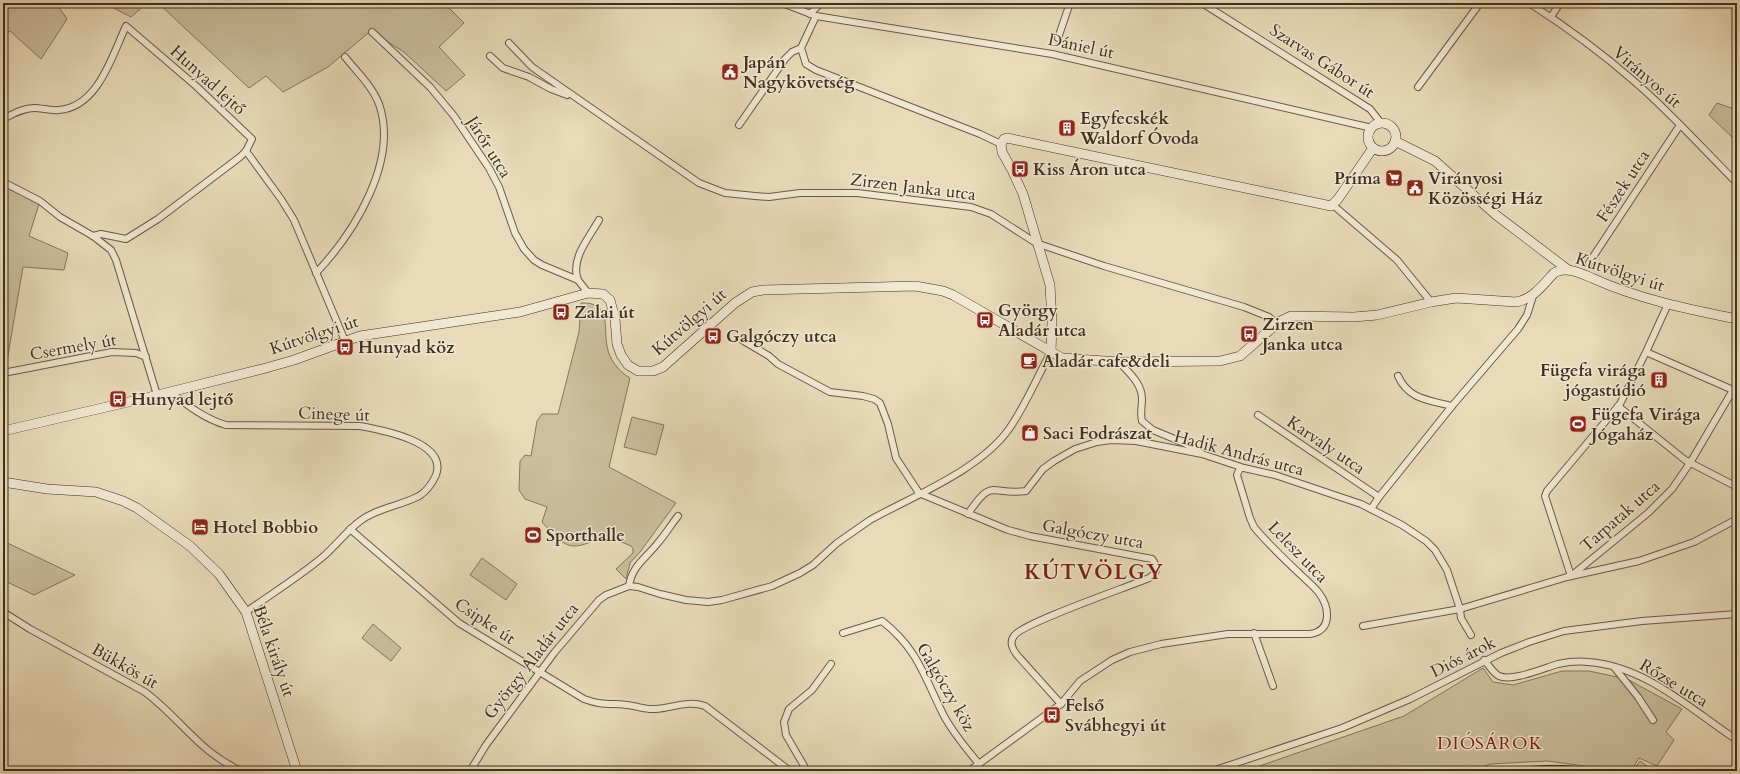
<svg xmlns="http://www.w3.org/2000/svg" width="1740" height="774" font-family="Cardo,serif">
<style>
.green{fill:#ccbe9f;stroke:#857660}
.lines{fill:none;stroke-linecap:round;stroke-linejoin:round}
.street-casing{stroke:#695a46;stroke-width:8}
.secondary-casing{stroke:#3e2f20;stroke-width:10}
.street{stroke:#f1e8d2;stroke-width:6}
.secondary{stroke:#f1e8d2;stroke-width:9}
.tram{stroke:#3e2f20;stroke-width:1}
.labels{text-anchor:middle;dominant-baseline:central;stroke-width:3;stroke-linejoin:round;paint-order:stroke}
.street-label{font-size:17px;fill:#3e2f20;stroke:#f1e8d2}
.poi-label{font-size:17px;font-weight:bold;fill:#3e2f20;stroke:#f1e8d2;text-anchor:start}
.neighbourhood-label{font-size:18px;letter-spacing:1px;fill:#7a1f14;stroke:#f1e8d2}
.district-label{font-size:21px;font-weight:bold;letter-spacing:1px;fill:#7a1f14;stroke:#f1e8d2}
</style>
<rect width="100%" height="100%" fill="#e9dbb9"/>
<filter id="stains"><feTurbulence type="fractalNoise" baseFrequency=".005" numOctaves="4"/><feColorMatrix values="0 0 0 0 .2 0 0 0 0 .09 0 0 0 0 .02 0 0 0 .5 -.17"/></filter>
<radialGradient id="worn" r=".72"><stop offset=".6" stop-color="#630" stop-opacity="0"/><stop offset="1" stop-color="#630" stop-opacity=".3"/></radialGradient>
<g class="green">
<path d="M3,3H56L67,19L41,59L10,31L3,35Z"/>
<path d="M104,3H147L131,17Z"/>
<path d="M158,3H444L464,23L439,47L465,75L446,91L404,52L380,37L373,29L328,67L283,92L266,76L249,88Z"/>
<path d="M1717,103L1731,108L1737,106V142L1709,115Z"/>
<path d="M3,182L40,201L29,236L68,253L64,270L23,267L5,373H3Z"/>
<path d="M581,303C612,302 603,325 607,346C609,359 618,371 630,378L609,467L676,503L640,552L630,563L626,579L616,569L633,553V549L631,546L605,535C571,553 566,549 542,522L547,507L525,499L519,490L520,461L525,455L531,456L537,421L542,414H558L579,332Z"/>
<path d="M632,417L664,425L656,455L624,447Z"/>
<path d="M3,541L75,575L34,595L3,580Z"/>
<path d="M482,558L517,584L506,600L470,575Z"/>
<path d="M373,624L401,648L391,661L362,638Z"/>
<path d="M1483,668L1493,682L1513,685L1562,671H1589L1627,679L1682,709L1666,732L1674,740L1657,766L1639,758L1632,769L1633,770L1640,761L1654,771H1622L1547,761L1490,764L1473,771H1245L1404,716Z"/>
</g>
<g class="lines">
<defs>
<g id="street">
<path d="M782,3L816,16L1052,54L1372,128"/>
<path d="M1202,3L1370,109L1381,123"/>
<path d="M1529,3C1565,26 1603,54 1635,82C1671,113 1703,149 1737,183"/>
<path d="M810,14L821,3"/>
<path d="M1551,17L1560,3"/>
<path d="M372,32L430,87L454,116L489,168L499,187L515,233L524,249L534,260L542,265L578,280L588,293"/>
<path d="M1058,38L1070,3"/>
<path d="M509,43L532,67L699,183L725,193L755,196L769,197L800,193H857L971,207L991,214L1036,243L1104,266L1244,307L1269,317L1276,323"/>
<path d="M801,48L806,64L816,70L980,134L1001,144"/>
<path d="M490,56L503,68L529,77L551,89L567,95"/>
<path d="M1418,87L1480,3"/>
<path d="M3,119C13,114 23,108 34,108C42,108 50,111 59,110C98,107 112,56 126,26L196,86L252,139L246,151L240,157L158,219L126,239L101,234L93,236"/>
<path d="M739,125L785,59L792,52L801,48L816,16"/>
<path d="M246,151L281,199L294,220L345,341"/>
<path d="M3,182L40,201L60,217L93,236L111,250L116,260L157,395"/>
<path d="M1333,205L1397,260L1431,302"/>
<path d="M1589,263L1680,125"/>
<path d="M316,273C354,233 399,161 379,104C372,86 357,72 345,57"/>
<path d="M578,280C570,259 589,238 599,220"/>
<path d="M742,340L769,356L778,364L830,392L863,396L874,399L880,403L888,424L896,458L919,493L1008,530L1030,536L1152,559C1158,567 1158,572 1149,578C1128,587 1022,623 1014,636C1009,642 1013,650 1017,655L1061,704"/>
<path d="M1646,352L1733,390L1690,463L1672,489L1648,513L1571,576L1545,496L1547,491L1620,404L1646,352L1668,304"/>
<path d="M1119,362C1128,372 1142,383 1142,399C1142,407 1140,413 1142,421L1153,430L1184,443L1201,453"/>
<path d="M3,373L112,352L136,353L146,357"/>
<path d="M1398,376C1409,400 1429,400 1452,406"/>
<path d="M170,392C187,405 205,419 226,425L360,426C382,430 448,442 436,475C432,484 427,491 419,496C400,506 377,508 360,521C347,531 337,544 325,555C302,575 271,594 246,612"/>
<path d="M1618,406L1685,460L1737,487"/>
<path d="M1258,415L1379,497"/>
<path d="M1371,509L1379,497L1452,406L1518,329L1527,315L1533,296"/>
<path d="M968,514C993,476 991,496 1026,491L1043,469L1054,461L1075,449L1097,442L1111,440L1136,441L1202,454L1244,468L1275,475L1361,504L1402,525L1426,541L1435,550L1447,570L1460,609L1567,577L1639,561L1694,542L1737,519"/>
<path d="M350,529L459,623L584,699C603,706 610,703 627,705C637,706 646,710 655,709C673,708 687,700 705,706L790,771"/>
<path d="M629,586C632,566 645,559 657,544C665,535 671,525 678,516"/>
<path d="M3,612L30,629L145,692C181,719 198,751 241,771"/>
<path d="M1363,626L1460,609L1461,618L1471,635"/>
<path d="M843,633L882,621C917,648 924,676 943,714C952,732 966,748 979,764"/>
<path d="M1254,633L1273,686"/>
<path d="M1484,660C1489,665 1493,673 1499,676C1512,682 1544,668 1558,664C1568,662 1578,661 1588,662C1646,666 1691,710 1737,740"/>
<path d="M1614,667L1638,697L1653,720"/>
<path d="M470,771L486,745L554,653L599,600L606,595L629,586L638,587L660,594L686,600L708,602L722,600L772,586L800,573L813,565L837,543L870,520C913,496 980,470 1009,429C1026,405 1037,377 1051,352"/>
<path d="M807,771L786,735L784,722L789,709L812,690L831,664"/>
<path d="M969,771L1061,704L1080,681L1112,660L1130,652L1161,644L1228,634H1310C1332,631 1330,608 1319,593C1314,586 1306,580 1300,574C1284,559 1268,544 1254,527L1250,518L1237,475L1240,468H1244"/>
<path d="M1212,771L1342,728L1410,699L1501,653L1529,642L1564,631L1642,621L1737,614"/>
</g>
<g id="secondary">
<circle cx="1382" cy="137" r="14"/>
<path d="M1395,141L1435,161L1496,215L1567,269"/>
<path d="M1051,352L1052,322L1050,285L1023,194L1012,170L1002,152L1001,144L1004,139L1007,138L1331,206L1338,199L1373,148"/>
<path d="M3,431L154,396L266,368L294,360L360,336L520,312L588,293L603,294L610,300L615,319L617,344L621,355L628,365L638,371H653L663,367L735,303L752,292L763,290L915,286L943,291L953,295L1062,358L1119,362L1220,361L1240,356L1272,328L1276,323L1291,316L1354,317L1377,315L1431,302L1456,298L1516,302C1533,299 1542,286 1554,273C1566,266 1580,273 1592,278C1638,299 1688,309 1737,319"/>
<path d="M3,482L47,489L96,492L123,501L137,508L190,546L219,574L246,612L297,771"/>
</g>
</defs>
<use href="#street" class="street-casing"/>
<use href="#secondary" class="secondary-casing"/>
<use href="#street" class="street"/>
<use href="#secondary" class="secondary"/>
<path class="tram" d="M1499,771C1532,765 1568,762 1601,771"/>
</g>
<defs>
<symbol id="civic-square" viewBox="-11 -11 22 22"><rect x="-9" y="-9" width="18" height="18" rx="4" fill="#8f2418" stroke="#f1e8d2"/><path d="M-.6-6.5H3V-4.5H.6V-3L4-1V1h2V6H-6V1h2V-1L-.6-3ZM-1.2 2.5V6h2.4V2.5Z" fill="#fff"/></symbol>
<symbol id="building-square" viewBox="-11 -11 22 22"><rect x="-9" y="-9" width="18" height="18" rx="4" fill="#8f2418" stroke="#f1e8d2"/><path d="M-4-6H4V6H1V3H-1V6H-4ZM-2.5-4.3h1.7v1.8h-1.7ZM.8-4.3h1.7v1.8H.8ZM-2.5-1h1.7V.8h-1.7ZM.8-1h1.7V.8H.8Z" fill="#fff"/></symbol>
<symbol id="bus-square" viewBox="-11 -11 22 22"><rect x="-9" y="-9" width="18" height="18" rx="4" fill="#8f2418" stroke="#f1e8d2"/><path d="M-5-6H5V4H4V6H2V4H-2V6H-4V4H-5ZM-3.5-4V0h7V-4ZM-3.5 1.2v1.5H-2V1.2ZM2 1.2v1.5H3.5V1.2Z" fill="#fff"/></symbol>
<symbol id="supermarket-square" viewBox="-11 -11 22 22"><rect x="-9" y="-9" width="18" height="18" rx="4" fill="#8f2418" stroke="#f1e8d2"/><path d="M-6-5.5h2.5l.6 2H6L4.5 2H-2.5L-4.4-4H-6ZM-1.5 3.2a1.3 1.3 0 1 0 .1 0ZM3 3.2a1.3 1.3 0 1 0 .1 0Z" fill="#fff"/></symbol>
<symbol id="cafe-square" viewBox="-11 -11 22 22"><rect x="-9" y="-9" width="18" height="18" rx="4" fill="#8f2418" stroke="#f1e8d2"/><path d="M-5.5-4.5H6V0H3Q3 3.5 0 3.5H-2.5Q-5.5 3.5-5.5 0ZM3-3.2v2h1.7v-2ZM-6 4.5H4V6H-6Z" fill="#fff"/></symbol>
<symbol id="stadium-square" viewBox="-11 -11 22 22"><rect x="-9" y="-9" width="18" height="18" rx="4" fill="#8f2418" stroke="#f1e8d2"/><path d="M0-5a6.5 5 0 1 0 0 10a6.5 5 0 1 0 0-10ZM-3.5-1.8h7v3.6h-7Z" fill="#fff"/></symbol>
<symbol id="shop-square" viewBox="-11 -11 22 22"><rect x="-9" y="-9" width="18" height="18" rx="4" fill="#8f2418" stroke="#f1e8d2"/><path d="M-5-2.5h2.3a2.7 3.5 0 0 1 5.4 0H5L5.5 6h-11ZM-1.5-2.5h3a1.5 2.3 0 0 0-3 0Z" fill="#fff"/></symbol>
<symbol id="hotel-square" viewBox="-11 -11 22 22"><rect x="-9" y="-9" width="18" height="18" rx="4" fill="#8f2418" stroke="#f1e8d2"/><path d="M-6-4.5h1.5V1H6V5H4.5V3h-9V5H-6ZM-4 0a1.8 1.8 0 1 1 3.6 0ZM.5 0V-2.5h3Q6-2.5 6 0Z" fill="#fff"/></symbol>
</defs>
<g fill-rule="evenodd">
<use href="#civic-square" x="720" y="62" width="20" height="20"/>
<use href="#building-square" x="1057" y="118" width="20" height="20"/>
<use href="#bus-square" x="1010" y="159" width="20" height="20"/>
<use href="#supermarket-square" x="1384" y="168" width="20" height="20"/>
<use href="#civic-square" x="1405" y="178" width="20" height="20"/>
<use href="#bus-square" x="551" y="302" width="20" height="20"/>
<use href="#bus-square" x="975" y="310" width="20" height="20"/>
<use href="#bus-square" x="1239" y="324" width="20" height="20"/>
<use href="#bus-square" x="703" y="326" width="20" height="20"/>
<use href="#bus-square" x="335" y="337" width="20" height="20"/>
<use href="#cafe-square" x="1019" y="351" width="20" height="20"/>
<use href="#building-square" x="1649" y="370" width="20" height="20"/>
<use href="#bus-square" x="108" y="389" width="20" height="20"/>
<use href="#stadium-square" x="1568" y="414" width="20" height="20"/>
<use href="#shop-square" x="1020" y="423" width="20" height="20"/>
<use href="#hotel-square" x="190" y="517" width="20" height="20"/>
<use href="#stadium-square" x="523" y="525" width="20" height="20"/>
<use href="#bus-square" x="1042" y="705" width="20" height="20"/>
</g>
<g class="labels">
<g class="street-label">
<text transform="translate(1081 46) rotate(12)">Dániel út</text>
<text transform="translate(1322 61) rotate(33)">Szarvas Gábor út</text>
<text transform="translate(1647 77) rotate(41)">Virányos út</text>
<text transform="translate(208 80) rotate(42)">Hunyad lejtő</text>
<text transform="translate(489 147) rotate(58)">Járőr utca</text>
<text transform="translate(1623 186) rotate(-57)">Fészek utca</text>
<text transform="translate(913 187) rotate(7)">Zirzen Janka utca</text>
<text transform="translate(1620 272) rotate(18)">Kútvölgyi út</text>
<text transform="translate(689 322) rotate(-41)">Kútvölgyi út</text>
<text transform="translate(314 335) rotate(-18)">Kútvölgyi út</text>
<text transform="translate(73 347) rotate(-10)">Csermely út</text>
<text transform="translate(334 414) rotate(2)">Cinege út</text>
<text transform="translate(1326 445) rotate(34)">Karvaly utca</text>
<text transform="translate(1239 453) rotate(15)">Hadik András utca</text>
<text transform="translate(1620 516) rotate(-41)">Tarpatak utca</text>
<text transform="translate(1093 534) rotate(10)">Galgóczy utca</text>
<text transform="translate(1298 552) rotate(46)">Lelesz utca</text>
<text transform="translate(485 621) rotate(34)">Csipke út</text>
<text transform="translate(274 651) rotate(71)">Béla király út</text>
<text transform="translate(1463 657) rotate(-27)">Diós árok</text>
<text transform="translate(531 661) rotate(-52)">György Aladár utca</text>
<text transform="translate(125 666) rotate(30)">Bükkös út</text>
<text transform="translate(1674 683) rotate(31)">Rőzse utca</text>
<text transform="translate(946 687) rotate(60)">Galgóczy köz</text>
</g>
<g class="poi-label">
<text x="743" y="62">Japán<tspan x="743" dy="20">Nagykövetség</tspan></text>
<text x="1080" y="118">Egyfecskék<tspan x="1080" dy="20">Waldorf Óvoda</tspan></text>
<text x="1033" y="169">Kiss Áron utca</text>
<text x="1381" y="178" text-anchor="end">Príma</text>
<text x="1428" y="178">Virányosi<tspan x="1428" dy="20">Közösségi Ház</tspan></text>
<text x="998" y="310">György<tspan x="998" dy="20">Aladár utca</tspan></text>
<text x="574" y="312">Zalai út</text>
<text x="1262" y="324">Zirzen<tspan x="1262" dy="20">Janka utca</tspan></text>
<text x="726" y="336">Galgóczy utca</text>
<text x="358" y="347">Hunyad köz</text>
<text x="1042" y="361">Aladár cafe&amp;deli</text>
<text x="1646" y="370" text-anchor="end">Fügefa virága<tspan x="1646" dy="20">jógastúdió</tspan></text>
<text x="131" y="399">Hunyad lejtő</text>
<text x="1591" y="414">Fügefa Virága<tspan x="1591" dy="20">Jógaház</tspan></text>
<text x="1043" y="433">Saci Fodrászat</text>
<text x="213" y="527">Hotel Bobbio</text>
<text x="546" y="535">Sporthalle</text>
<text x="1065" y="705">Felső<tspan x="1065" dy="20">Svábhegyi út</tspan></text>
</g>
<g class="neighbourhood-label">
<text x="1490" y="743">DIÓSÁROK</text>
</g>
<g class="district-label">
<text x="1094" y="572">KÚTVÖLGY</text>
</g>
</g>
<rect width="1740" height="774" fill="none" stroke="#e9dbb9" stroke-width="16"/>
<rect x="4" y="4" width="1732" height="766" fill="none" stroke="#3e2f20" stroke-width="2"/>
<rect x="8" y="8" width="1724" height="758" fill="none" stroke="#3e2f20"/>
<rect width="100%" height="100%" filter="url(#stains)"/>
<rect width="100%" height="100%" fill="url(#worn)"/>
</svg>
